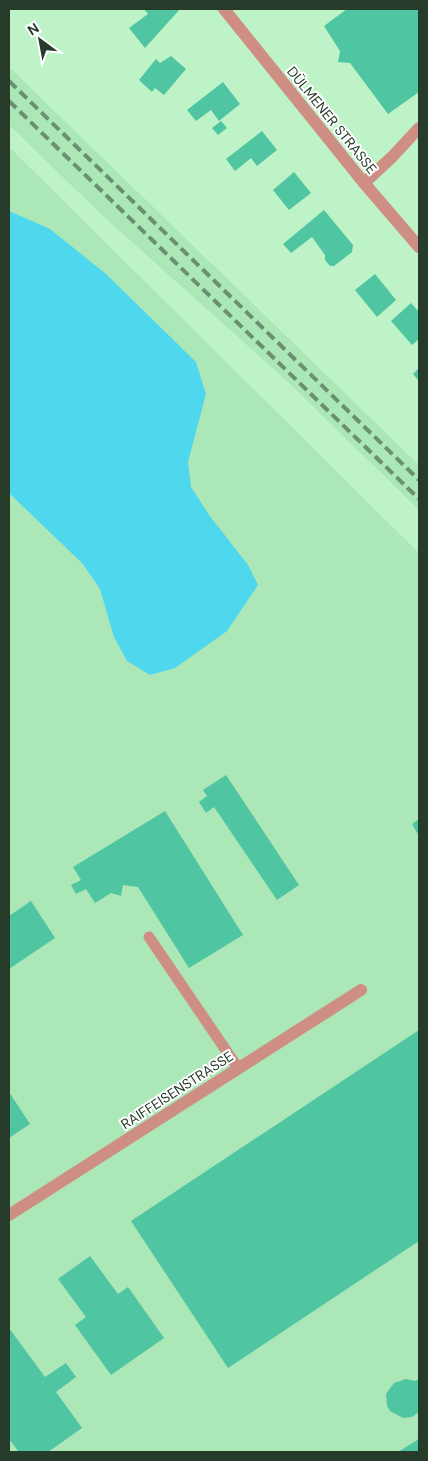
<svg xmlns="http://www.w3.org/2000/svg" width="428" height="1461" font-family="'DM Sans',sans-serif">
<style>
.built{fill:#ace7b7}
.water{fill:#4fd7ed}
.building{fill:#4fc5a1}
.lines{fill:none;stroke-linecap:round;stroke-linejoin:round}
.service{stroke:#cf8e84;stroke-width:11}
.minor{stroke:#cf8e84;stroke-width:12}
.tertiary{stroke:#cf8e84;stroke-width:12}
.rail{stroke:#6b8f71;stroke-width:4;stroke-dasharray:10 5;stroke-linecap:butt}
.labels{text-anchor:middle;dominant-baseline:central;stroke-width:4;stroke-linejoin:round;paint-order:stroke}
.street-label{font-size:14px;fill:#263b2a;stroke:#fff}
</style>
<rect width="100%" height="100%" fill="#bef3c7"/>
<g class="built">
<path d="M9,67L419,465V510L288,382L103,216L9,125Z"/>
<path d="M9,147L419,553V1452H9Z"/>
</g>
<path class="water" d="M9,211L50,229L106,274L196,362L206,394L188,462L191,487L209,515L248,565L258,585L227,631L175,668L150,675L127,661L114,637L100,589L83,564L9,493Z"/>
<g class="building">
<path d="M144,9H180L145,48L129,28L148,14Z"/>
<path d="M347,9H419V92L388,114L350,63L338,62L340,51L324,26Z"/>
<path d="M171,56L186,69L164,95L155,88L152,92L139,80L156,59L160,63Z"/>
<path d="M223,82L240,104L219,121L211,110L196,121L187,110Z"/>
<path d="M221,121L227,128L218,135L212,128Z"/>
<path d="M262,131L277,150L257,166L251,158L235,171L226,159Z"/>
<path d="M294,172L311,193L289,210L273,190Z"/>
<path d="M324,210L353,245L352,252L334,266H330L325,260V255L312,237L291,253L283,244Z"/>
<path d="M375,274L396,300L377,317L355,290Z"/>
<path d="M411,303L419,312V339L412,345L391,321Z"/>
<path d="M419,368V381L413,374Z"/>
<path d="M226,775L299,885L277,900L214,807L206,813L199,802L207,796L203,790Z"/>
<path d="M165,811L243,935L189,968L138,887L123,885L121,896L111,893L95,903L86,889L76,894L71,885L81,880L73,867Z"/>
<path d="M419,819V836L412,824Z"/>
<path d="M31,901L55,938L9,969V916Z"/>
<path d="M419,1030V1241L228,1368L131,1221Z"/>
<path d="M9,1092L30,1124L9,1138Z"/>
<path d="M90,1256L118,1294L128,1287L164,1338L111,1375L75,1325L86,1317L58,1279Z"/>
<path d="M9,1328L45,1377L66,1363L76,1377L56,1392L82,1428L48,1452H19L9,1439Z"/>
<path d="M406,1379L415,1381L419,1379V1412L412,1417L403,1418L390,1411L387,1406L386,1394L394,1383Z"/>
<path d="M419,1439V1452H398Z"/>
</g>
<g class="lines">
<path class="service" d="M149,937L238,1068"/>
<g class="minor">
<path d="M364,183L392,157L419,128"/>
<path d="M9,1215L361,990"/>
</g>
<path class="tertiary" d="M224,9L364,183L419,247"/>
<g class="rail">
<path d="M9,81L419,480"/>
<path d="M9,101L419,499"/>
</g>
</g>
<g class="labels">
<g class="street-label">
<text transform="translate(332 120) rotate(51)">DÜLMENER STRASSE</text>
<text transform="translate(177 1090) rotate(-33)">RAIFFEISENSTRASSE</text>
</g>
</g>
<rect width="428" height="1461" fill="none" stroke="#263b2a" stroke-width="20"/>
<g transform="translate(40 40) rotate(328)" stroke="#ffffff" stroke-width="4" paint-order="stroke">
<path d="M0-4L9 19L0 12L-9 19Z" fill="#263b2a"/>
<text y="-8" font-size="14" font-weight="bold" text-anchor="middle" fill="#263b2a">N</text>
</g>
</svg>
